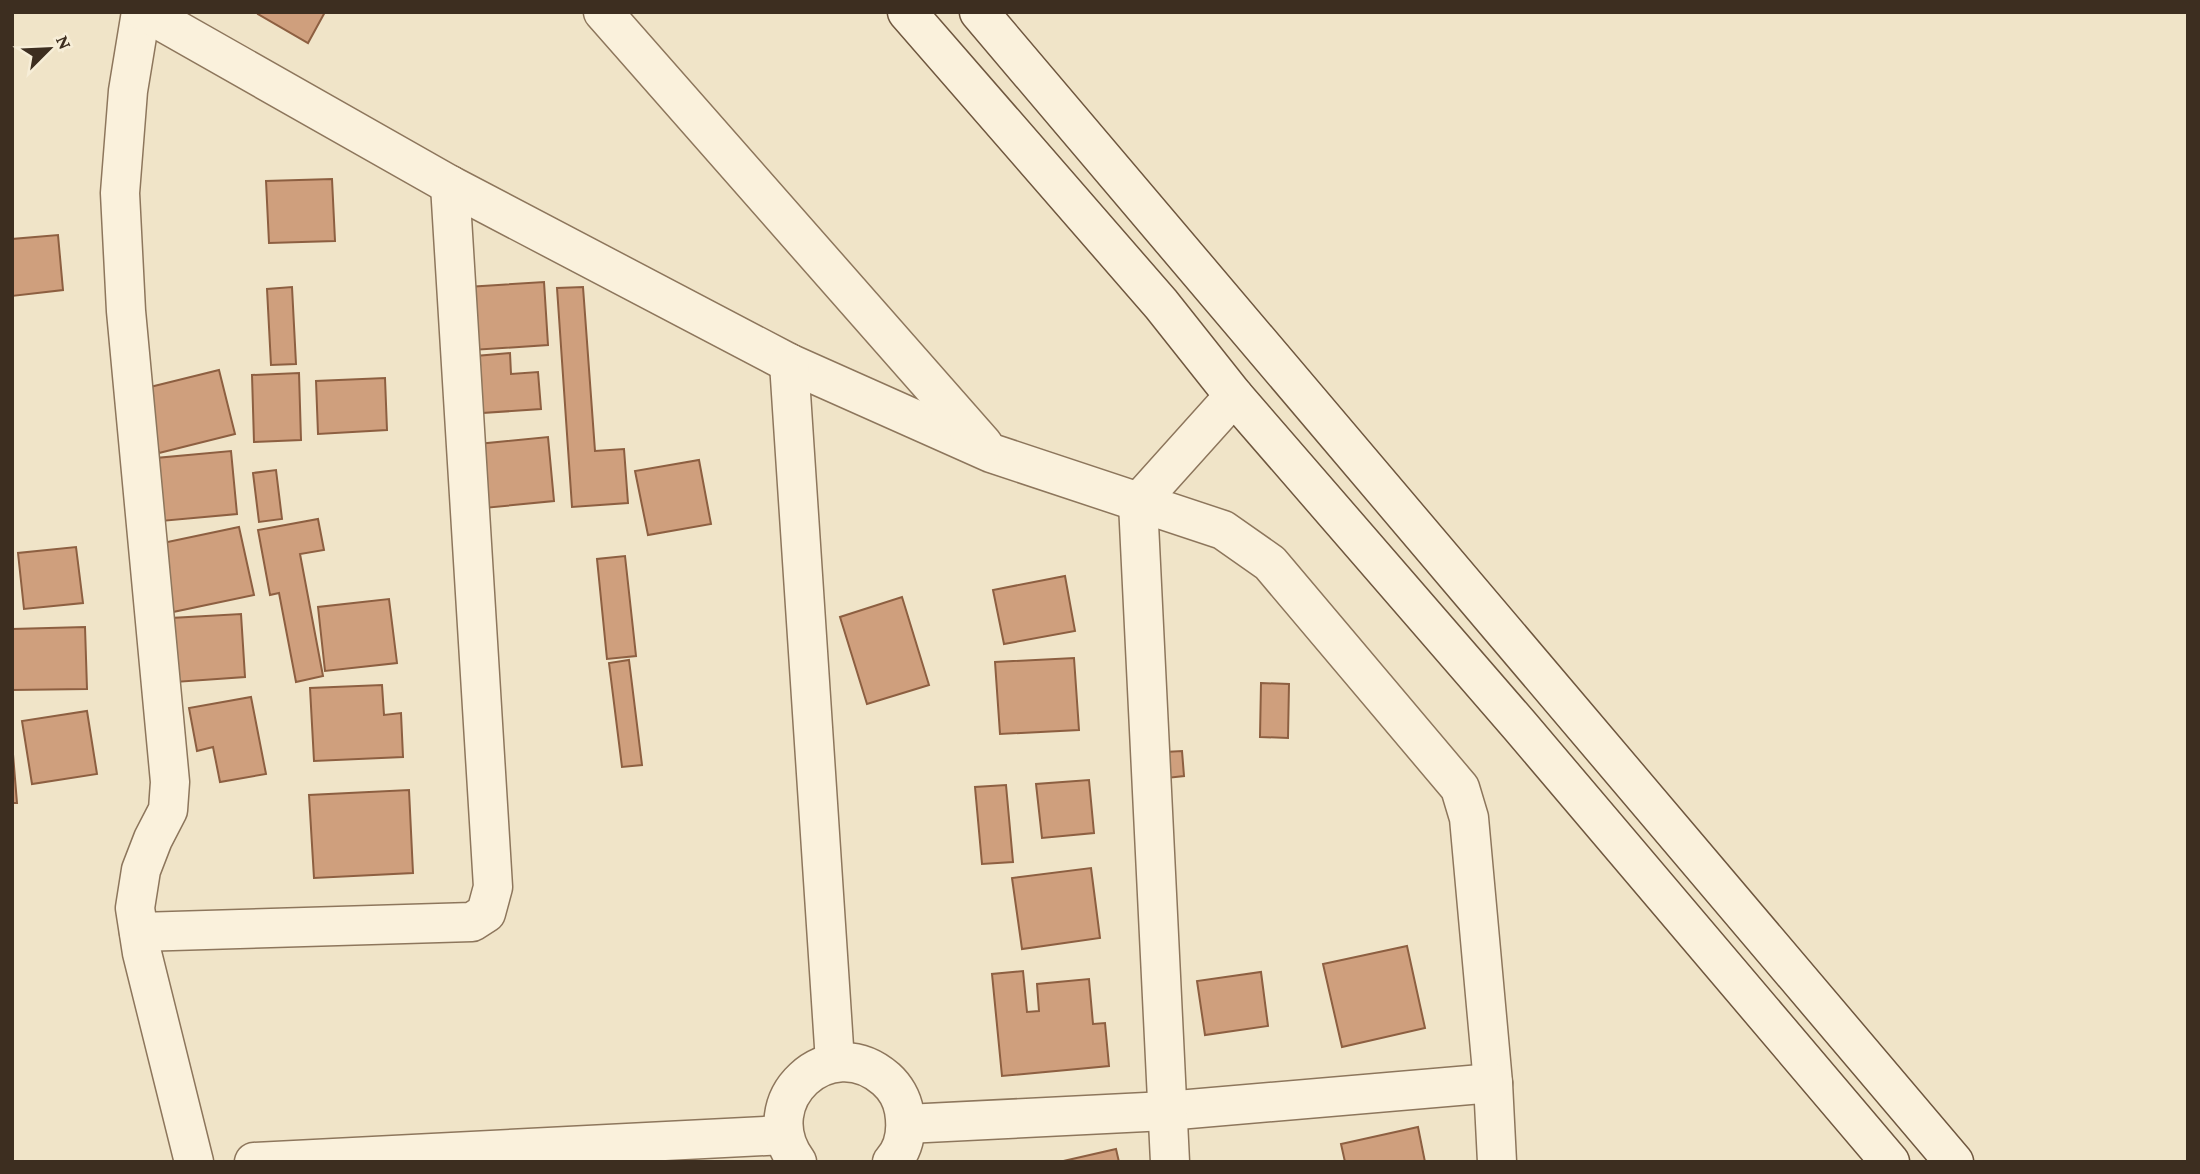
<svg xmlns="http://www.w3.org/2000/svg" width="2200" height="1174" font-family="'Crimson Pro',serif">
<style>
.building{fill:#cf9f7d;stroke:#8d5f41;stroke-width:2}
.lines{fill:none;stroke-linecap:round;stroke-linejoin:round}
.minor-casing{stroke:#8d765c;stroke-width:41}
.secondary-casing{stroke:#6f573f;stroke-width:41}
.minor{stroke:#faf1dc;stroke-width:38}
.secondary{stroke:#faf1dc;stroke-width:38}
</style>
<rect width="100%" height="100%" fill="#f0e4c8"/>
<g class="building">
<path d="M259,12H325L308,43L258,14Z"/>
<path d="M332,179L335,241L269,243L266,181Z"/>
<path d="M58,235L63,290L12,296V239Z"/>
<path d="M544,282L548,345L472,350L467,287Z"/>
<path d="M292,287L296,364L271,365L267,289Z"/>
<path d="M583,287L595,451L624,449L628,503L572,507L557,288Z"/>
<path d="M510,353L511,374L538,372L541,409L468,414L464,357Z"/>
<path d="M219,370L235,434L159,453L142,389Z"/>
<path d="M299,373L301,440L254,442L252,375Z"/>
<path d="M385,378L387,430L318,434L316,381Z"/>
<path d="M548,437L554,501L484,508L478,444Z"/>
<path d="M231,451L237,514L161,521L156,458Z"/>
<path d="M699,460L711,524L648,535L635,471Z"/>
<path d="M276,470L282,519L259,522L253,473Z"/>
<path d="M318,519L324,550L300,554L323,676L296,682L279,593L270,595L258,530Z"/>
<path d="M239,527L254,595L173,612L158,544Z"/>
<path d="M76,547L83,603L24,609L18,553Z"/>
<path d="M625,556L636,656L607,659L597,559Z"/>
<path d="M1065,576L1075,631L1004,644L993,590Z"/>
<path d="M902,597L929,685L867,704L840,617Z"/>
<path d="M389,599L397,663L325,671L318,607Z"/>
<path d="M241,614L245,677L175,682L171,618Z"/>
<path d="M85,627L87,689L12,690V629Z"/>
<path d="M1074,658L1079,730L1000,734L995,662Z"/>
<path d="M629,660L642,765L622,767L609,663Z"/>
<path d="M1261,683L1289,684L1288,738L1260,737Z"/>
<path d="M382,685L384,715L401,713L403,757L314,761L310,688Z"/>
<path d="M251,697L266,774L220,782L213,747L197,751L189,708Z"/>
<path d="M87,711L97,774L32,784L22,721Z"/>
<path d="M12,742L17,803H12Z"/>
<path d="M1182,751L1184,776L1167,778L1165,752Z"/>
<path d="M1089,780L1094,833L1042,838L1036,784Z"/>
<path d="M1006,785L1013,862L982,864L975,787Z"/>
<path d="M409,790L413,873L314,878L309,795Z"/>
<path d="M1091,868L1100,938L1022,949L1012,878Z"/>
<path d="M1407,946L1425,1028L1342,1047L1323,964Z"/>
<path d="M1023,971L1027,1012L1039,1011L1037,984L1089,979L1093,1024L1105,1023L1109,1066L1002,1076L992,974Z"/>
<path d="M1261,972L1268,1026L1205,1035L1197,981Z"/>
<path d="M1418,1127L1425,1162H1345L1341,1144Z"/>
<path d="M1116,1149L1119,1162H1059Z"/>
</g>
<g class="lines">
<defs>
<g id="minor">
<path d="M141,12L128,91L120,193L126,311L170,782L168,810L153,839L141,870L135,908L142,953L194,1162"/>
<path d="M145,12L450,185L789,363L991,453L1223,530L1270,563L1460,788L1469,818L1493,1083L1497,1162"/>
<path d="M603,12L983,444"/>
<path d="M789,363L835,1062"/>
<path d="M139,932L472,922L486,913L493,887L450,185"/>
<path d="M906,1124L1166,1111L1493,1083"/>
<path d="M254,1162L784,1135"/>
<path d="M797,1162C752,1101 829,1029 886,1079C895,1087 902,1099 904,1111C907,1129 905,1148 892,1162"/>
<path d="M1170,1162L1138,503L1234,396"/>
</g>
<g id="secondary">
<path d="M907,12L1161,304L1234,396L1520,726L1890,1162"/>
<path d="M979,12L1954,1162"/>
</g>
</defs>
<use href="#minor" class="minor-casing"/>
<use href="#secondary" class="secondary-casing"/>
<use href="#minor" class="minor"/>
<use href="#secondary" class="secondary"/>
</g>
<rect width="2200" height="1174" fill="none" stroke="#3d2e20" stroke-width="28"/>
<g transform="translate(49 49) rotate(66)" stroke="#f7eed8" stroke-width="5" paint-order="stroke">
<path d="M0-5L12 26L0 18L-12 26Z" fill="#3d2e20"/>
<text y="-10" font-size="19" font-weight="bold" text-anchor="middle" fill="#3d2e20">N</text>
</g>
</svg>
